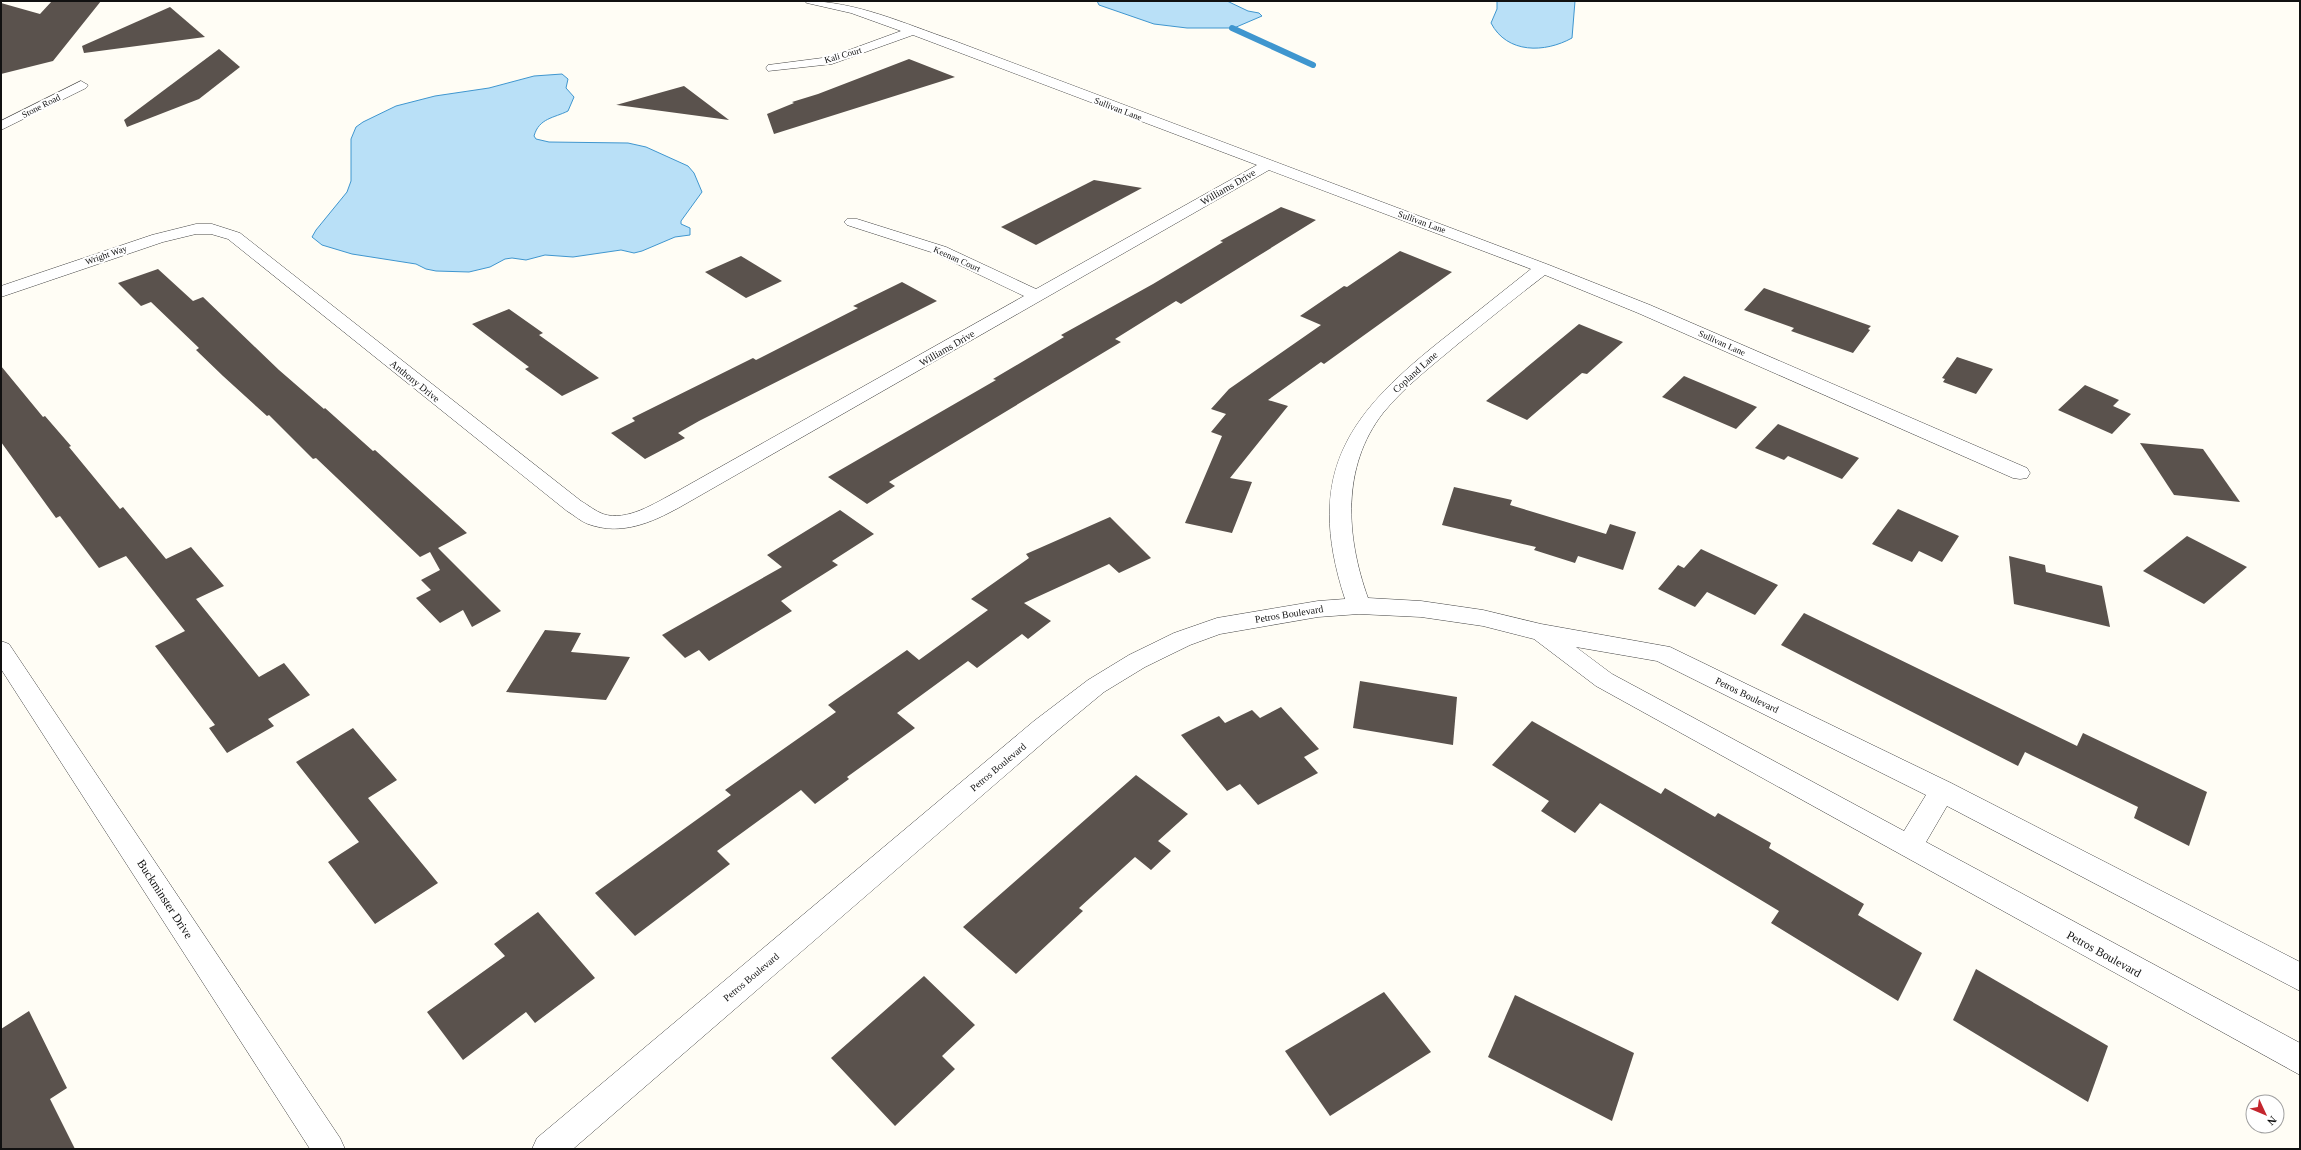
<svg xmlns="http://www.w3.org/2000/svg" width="2301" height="1150" font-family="Georgia,serif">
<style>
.water{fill:#b9e0f7;stroke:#3f96cf}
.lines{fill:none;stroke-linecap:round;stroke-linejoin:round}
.stream{stroke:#3f96cf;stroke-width:6}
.building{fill:#5a524d}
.street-casing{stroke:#444;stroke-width:1}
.street{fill:#fff;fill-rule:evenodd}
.labels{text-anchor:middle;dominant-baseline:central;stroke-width:4;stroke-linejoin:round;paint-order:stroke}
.far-street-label{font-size:9px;fill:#111;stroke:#fff}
.street-label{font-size:10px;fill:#111;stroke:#fff}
.near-street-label{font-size:12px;fill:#111;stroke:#fff}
</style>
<rect width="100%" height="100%" fill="#fffdf5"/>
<g class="water">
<path d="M1097,1H1227L1248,11L1259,13L1262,16L1234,28H1187L1154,24L1099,5Z"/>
<path d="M1497,1H1575L1572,38C1545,53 1507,54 1491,23L1497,9Z"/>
<path d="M562,74L568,79L566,88L574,97L568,111C554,118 539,118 534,136L536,139L549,142L628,143L646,147L688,166L694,173L702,192L681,221V224L690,228V235L675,237L642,251L634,253L621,250L573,257L545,255L526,260L512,258L505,259L490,267L469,272L436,271L426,269L416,264L352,254L322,245L312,237L316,230L347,192L351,181V139L356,127L363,122L396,106L435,96L489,88L534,76Z"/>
</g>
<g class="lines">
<path class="stream" d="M1232,28L1313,65"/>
</g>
<g class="building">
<path d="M52,1H101L53,61L1,74V3L40,14Z"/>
<path d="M170,7L205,37L84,53L82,46Z"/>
<path d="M219,49L240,67L199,99L127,127L124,120Z"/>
<path d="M909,59L955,77L774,134L767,114L794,103L792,102L818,94Z"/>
<path d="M684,86L729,120L617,105H616Z"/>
<path d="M1094,180L1142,188L1036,245L1001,227Z"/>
<path d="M1281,207L1316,220L1181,304L1176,301L1115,339L1121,342L889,482L895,486L867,504L828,477L996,380L993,379L1064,337L1061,335L1153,284L1223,242L1220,241Z"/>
<path d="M1400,251L1452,272L1324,364L1321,362L1268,400L1288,406L1230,478L1252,482L1232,533L1185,523L1222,436L1211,432L1226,414L1211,409L1229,389L1321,325L1300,316L1344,286L1347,287Z"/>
<path d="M741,256L782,281L746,298L705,272Z"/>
<path d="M158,269L193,301L203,297L279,370L324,409L325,408L373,451L375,450L467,533L438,548L501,611L472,627L463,610L440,623L416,598L431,590L421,580L440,570L430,552L420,557L316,458L313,459L269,415L267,416L223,376L196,350L199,348L151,302L141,306L118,283Z"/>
<path d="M902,282L937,301L699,421L678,433L685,438L645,459L611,433L635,421L632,418L753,358L756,360L858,308L853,306Z"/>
<path d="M1764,288L1871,326L1868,329L1870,330L1853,353L1791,331L1794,328L1744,310Z"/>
<path d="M509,309L543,333L539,335L599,378L562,396L525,369L529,367L472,324Z"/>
<path d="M1579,324L1623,342L1587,374L1582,373L1527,420L1486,401Z"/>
<path d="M1957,357L1993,369L1976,394L1943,382L1945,379L1942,378Z"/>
<path d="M1,366L43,417L45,416L71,446L69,447L120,509L123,507L166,559L191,547L224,586L196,599L259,677L284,663L310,695L268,719L274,726L227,753L209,728L215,725L155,646L185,631L126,556L99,568L60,516L56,518L1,442Z"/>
<path d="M1684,376L1757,407L1736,429L1662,397Z"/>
<path d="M2085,385L2119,400L2113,406L2131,414L2112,434L2058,410Z"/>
<path d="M1778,424L1859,458L1842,479L1788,456L1784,460L1755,448Z"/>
<path d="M2140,443L2203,449L2240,502L2174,495Z"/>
<path d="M1454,487L1512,500L1510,505L1606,534L1610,524L1636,532L1623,570L1578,556L1575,563L1534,550L1536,547L1442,525Z"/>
<path d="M1898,509L1959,536L1942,562L1919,551L1912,562L1872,544Z"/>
<path d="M840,510L874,534L832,561L838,565L781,601L792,611L709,661L699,650L685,658L662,635L782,567L767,555Z"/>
<path d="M1110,517L1151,558L1119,573L1109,564L1024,603L1051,621L1028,639L1022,634L977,668L968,661L897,713L915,728L847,777L849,779L815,804L801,790L717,851L730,864L635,936L595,893L731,795L725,790L836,712L828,705L907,650L919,660L988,610L971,599L1029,558L1026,554Z"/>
<path d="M2187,536L2247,567L2204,604L2143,571Z"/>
<path d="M1701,549L1778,585L1755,615L1707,592L1695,607L1658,589L1678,565L1684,568Z"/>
<path d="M2009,556L2045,565L2046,572L2102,586L2110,627L2014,604Z"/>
<path d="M1804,613L2077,746L2083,733L2207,792L2189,846L2134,818L2138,807L2025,752L2018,766L1781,645Z"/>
<path d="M545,630L581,633L571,652L630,657L606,700L506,692Z"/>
<path d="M1360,681L1457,697L1453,745L1353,728Z"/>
<path d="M1281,707L1319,749L1304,757L1318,773L1258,805L1240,784L1227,791L1181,735L1219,716L1225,723L1252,710L1260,718Z"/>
<path d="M1532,721L1661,794L1665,788L1715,817L1718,813L1771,843L1769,848L1864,904L1858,915L1922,953L1898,1001L1771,923L1779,911L1600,803L1575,833L1541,811L1549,801L1492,765Z"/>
<path d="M353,728L397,780L368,798L438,883L375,924L328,862L359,842L296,762Z"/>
<path d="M1136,775L1188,814L1158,841L1171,851L1151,870L1135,857L1079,908L1083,911L1016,974L963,927Z"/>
<path d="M538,912L595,978L535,1023L526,1012L463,1060L427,1012L505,956L494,944Z"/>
<path d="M1976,969L2108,1046L2088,1102L1953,1020Z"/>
<path d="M924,976L975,1025L942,1056L955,1069L895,1126L831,1058Z"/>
<path d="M1384,992L1431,1052L1330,1116L1285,1051Z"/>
<path d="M1515,995L1634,1053L1612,1121L1488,1057Z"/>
<path d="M29,1011L67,1088L50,1099L75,1149H1V1029Z"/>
</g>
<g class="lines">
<defs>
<g id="street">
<path d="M805,1C856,1 905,24 952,40L1549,265L1650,305L2027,468L2030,473L2027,478L2020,479L2013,478L1638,313L1545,275C1516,297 1488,320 1459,343C1433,365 1405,386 1383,413C1341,467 1346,537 1368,598L1421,601L1483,610L1541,624L1670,647L1951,783L2300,962V991L1947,806L1926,842L2300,1043V1075L1596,686L1534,639L1483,626L1421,617L1359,614L1318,617L1220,634L1190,645L1145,667L1104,692L1052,735L573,1149H532L537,1138L1034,721L1088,680L1129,655L1174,633L1217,618L1318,601L1345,599C1303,470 1350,412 1448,335C1476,313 1503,291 1531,269L1269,170L680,507C651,523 621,536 588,524C580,521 574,515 567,511L228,239L211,234H196L163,242L1,297V286L152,235L196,224H212L240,233L581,501C588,505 595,511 603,514C627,522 655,503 676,492L1024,296L934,253L847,225L844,222L847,219H857L946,247L1036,289L1257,165L913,35L832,64L768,71L766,68L768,65L830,57L901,31L851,13L807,3ZM1576,647L1657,661L1926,795L1904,831L1612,674Z"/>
<path d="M81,81L88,85L86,88L1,130V121Z"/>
<path d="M1,641L9,644L340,1138L345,1149H310L1,669Z"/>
</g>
</defs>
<use href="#street" class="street-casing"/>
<use href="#street" class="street"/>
</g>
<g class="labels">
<g class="far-street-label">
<text transform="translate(843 55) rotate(-16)">Kali Court</text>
<text transform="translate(41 106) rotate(-27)">Stone Road</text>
<text transform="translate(1118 109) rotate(21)">Sullivan Lane</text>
<text transform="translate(1422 222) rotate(20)">Sullivan Lane</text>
<text transform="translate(106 255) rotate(-19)">Wright Way</text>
<text transform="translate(957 259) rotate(24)">Keenan Court</text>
<text transform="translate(1722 343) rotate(24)">Sullivan Lane</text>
</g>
<g class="street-label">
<text transform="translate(1228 187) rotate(-30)">Williams Drive</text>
<text transform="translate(947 348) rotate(-30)">Williams Drive</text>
<text transform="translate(1415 372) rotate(-42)">Copland Lane</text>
<text transform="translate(415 381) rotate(39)">Anthony Drive</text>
<text transform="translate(1289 614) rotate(-9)">Petros Boulevard</text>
<text transform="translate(1747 695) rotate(26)">Petros Boulevard</text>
<text transform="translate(998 767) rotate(-40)">Petros Boulevard</text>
<text transform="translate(751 977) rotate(-40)">Petros Boulevard</text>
</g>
<g class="near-street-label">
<text transform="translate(165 899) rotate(57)">Buckminster Drive</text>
<text transform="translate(2104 954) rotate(29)">Petros Boulevard</text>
</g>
</g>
<rect width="2301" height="1150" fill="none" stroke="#111111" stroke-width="4"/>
<g transform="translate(2265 1114) rotate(134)"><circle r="19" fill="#ffffff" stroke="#a0a0a0"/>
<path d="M0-3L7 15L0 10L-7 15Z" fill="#c4262e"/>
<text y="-6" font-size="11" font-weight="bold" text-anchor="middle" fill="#111111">N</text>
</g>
</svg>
